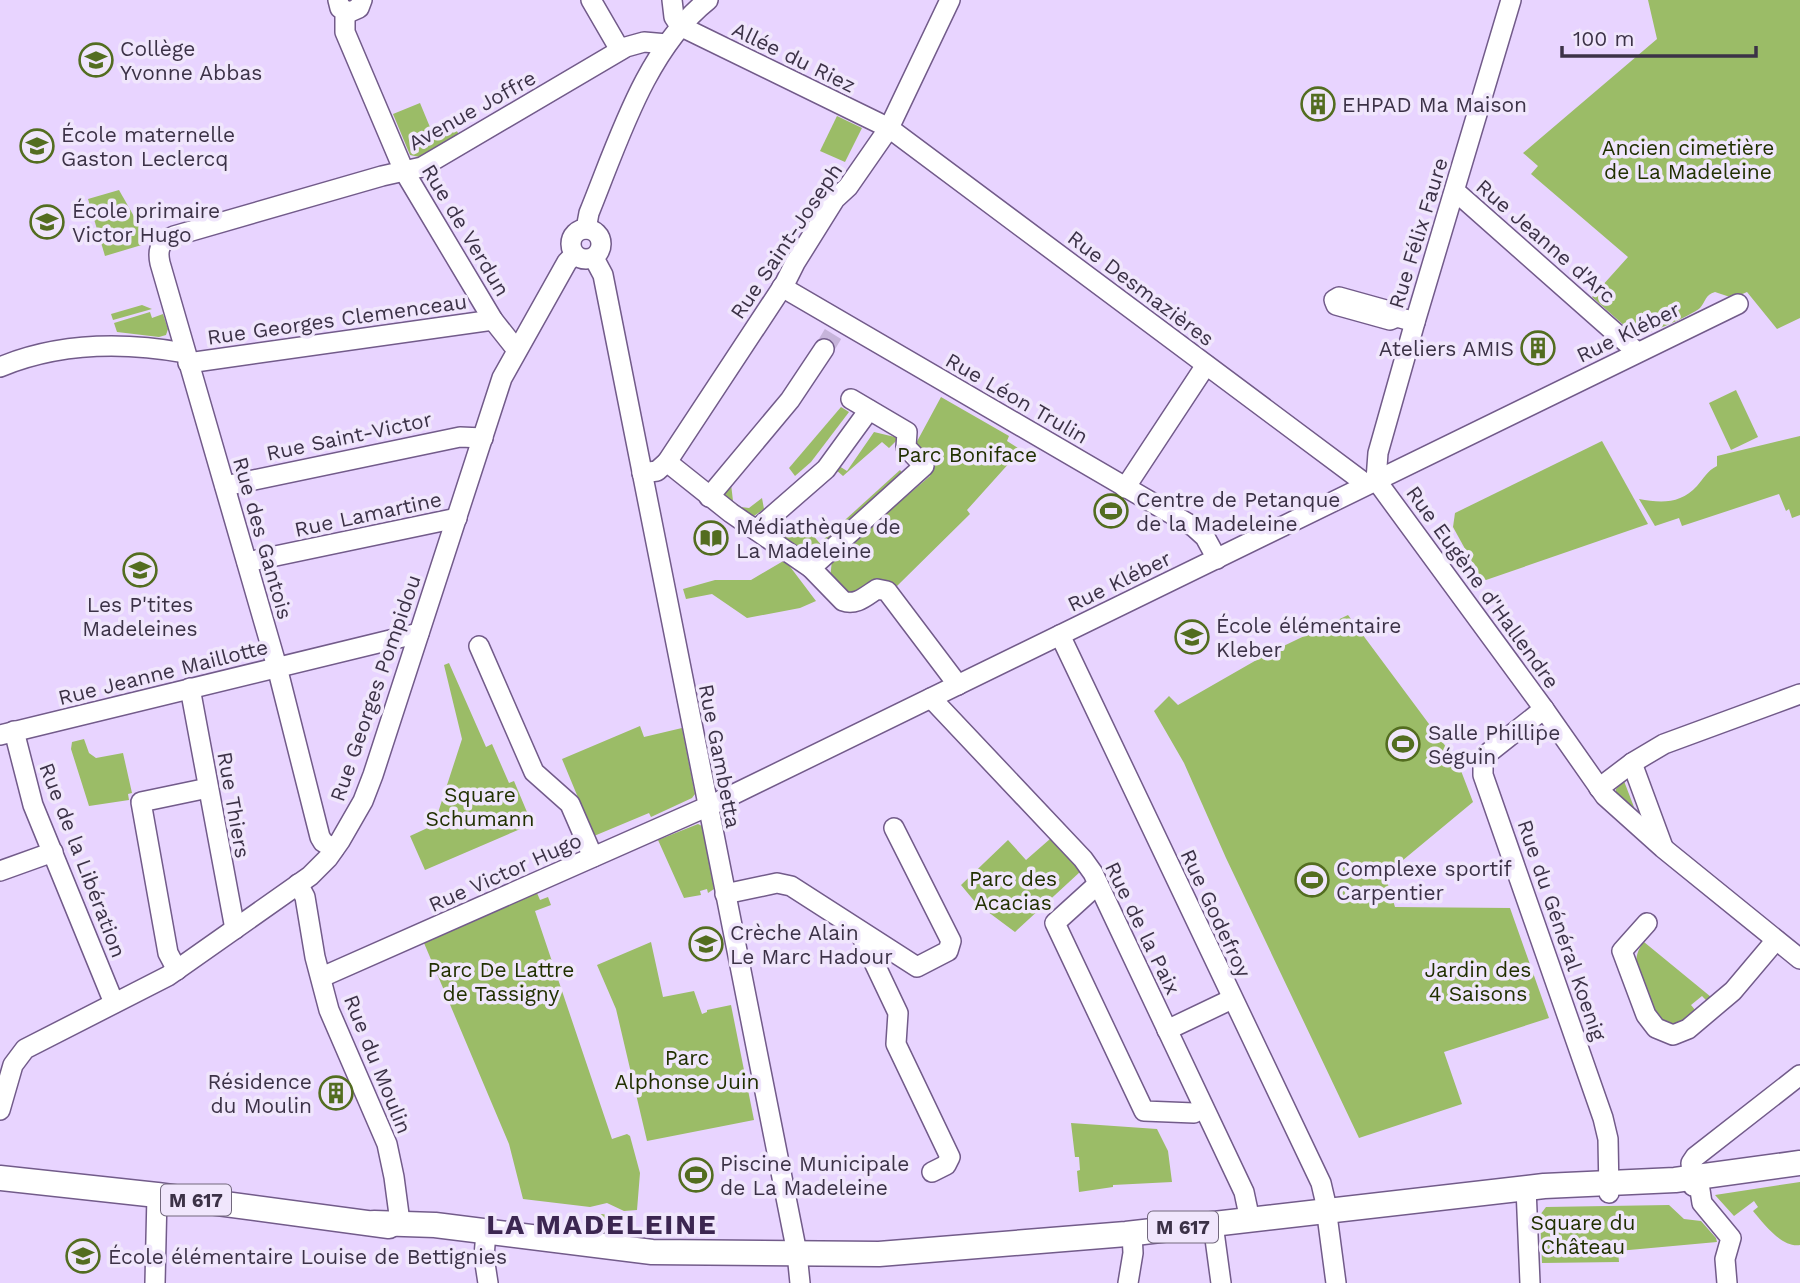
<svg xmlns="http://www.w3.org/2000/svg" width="1800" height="1283" font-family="'Work Sans',sans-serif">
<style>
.green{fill:#9bbc67}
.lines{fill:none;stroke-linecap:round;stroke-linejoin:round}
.minor-tunnel{stroke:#c6b4da;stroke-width:19;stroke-dasharray:19 10;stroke-linecap:butt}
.minor-casing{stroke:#725b8a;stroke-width:22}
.major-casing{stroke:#725b8a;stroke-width:27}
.minor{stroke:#fff;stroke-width:19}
.major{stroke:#fff;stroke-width:24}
.labels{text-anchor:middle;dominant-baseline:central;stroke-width:7;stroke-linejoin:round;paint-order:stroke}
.shield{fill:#f0e6fc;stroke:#72687d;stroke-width:2}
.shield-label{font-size:19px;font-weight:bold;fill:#3c3247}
.poi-label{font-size:21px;fill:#3c3247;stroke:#f0e6fc;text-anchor:start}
.street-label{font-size:21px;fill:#3c3247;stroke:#f0e6fc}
.park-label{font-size:21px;fill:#213000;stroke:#f0e6fc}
.district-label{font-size:28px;font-weight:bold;letter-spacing:2px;fill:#3c2651;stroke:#f0e6fc}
</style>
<rect width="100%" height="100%" fill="#e8d4ff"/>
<g class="green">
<path d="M1648,0H1800V318L1777,329L1747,292L1733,298L1715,292C1705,295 1706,301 1700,308C1692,315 1647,335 1636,336L1592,297L1628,257L1531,174L1538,166L1523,153L1657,39Z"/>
<path d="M420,103L432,132L451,122L460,136L424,158L410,155L393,114Z"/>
<path d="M837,116L862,128L845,162L820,151Z"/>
<path d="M119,190L140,227L145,244L105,256L88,199Z"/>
<path d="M142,305L152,309L113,320L111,314Z"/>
<path d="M150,312L152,318L163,314L168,329L166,335L159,337L117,332L114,323Z"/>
<path d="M1736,390L1758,437L1731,450L1709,403Z"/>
<path d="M941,397L1009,436L1007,441L1021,450L967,510L970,514L897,586C882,573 865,589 852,597L830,579L832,560L930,476L932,467L914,447Z"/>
<path d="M841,407L849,412L811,462L795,476L789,468Z"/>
<path d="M874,432L899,438L889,448L882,442L843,476L835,469L839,466L847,471Z"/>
<path d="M1800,436V515L1792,518L1789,509L1786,511L1779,494L1682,526L1679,518L1655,526L1639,499C1661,503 1681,504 1697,486C1704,478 1707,471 1717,466V456Z"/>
<path d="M1602,441L1648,524L1486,580L1481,578L1453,527L1455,513Z"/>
<path d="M900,470L905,476L827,543L824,539Z"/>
<path d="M731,484L733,501L741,507L749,508L762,498L764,509L754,516H750L722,497Z"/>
<path d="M799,519L823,547L810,557L783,539V536Z"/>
<path d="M785,560L816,601L800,608L747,618L712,594L686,599L683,589L715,580H751Z"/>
<path d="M1348,615L1458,763L1473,802L1385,875L1395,907L1510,908L1549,1018L1444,1052L1462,1104L1359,1138L1226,858L1184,763L1154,711L1169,696L1178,705L1267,654Z"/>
<path d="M449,663L486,747L492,744L509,783L514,781L532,824L425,870L410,836L434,825L462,739L444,665Z"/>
<path d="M640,726L644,737L682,728L695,794L692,798L651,817L649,813L594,836L562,759Z"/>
<path d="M84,739L89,753L96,758L123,753L132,793L128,794L129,800L89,806L71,749L72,742Z"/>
<path d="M1624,781L1637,815L1616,794V789Z"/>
<path d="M698,824L702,826L714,889L708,893L707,889L700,891L701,895L684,898L658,840Z"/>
<path d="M1050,839L1081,871L1015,932L976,903L961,885L1008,840L1026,860Z"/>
<path d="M537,893L540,900L548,897L551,905L535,911L612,1139L627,1134L630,1136L640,1173L637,1210L624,1211L607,1203L590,1207L523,1199L509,1144L424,943Z"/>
<path d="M651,942L663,997L694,991L702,1014L707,1012V1010L731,1005L754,1120L647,1141L616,1009L597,965Z"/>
<path d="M1644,942L1711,997L1707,1001L1702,996L1691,1005L1696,1011L1675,1026L1658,1020C1648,997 1624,964 1644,942Z"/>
<path d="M1071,1123L1157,1129L1168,1151L1172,1182L1113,1185V1187L1079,1192L1077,1171L1080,1170L1079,1157H1075Z"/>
<path d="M1800,1182V1245C1782,1248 1764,1224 1753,1211L1758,1207L1754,1201L1734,1216L1715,1195Z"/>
<path d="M1669,1205L1684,1219L1701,1221L1716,1238L1717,1242L1618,1251L1619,1262L1542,1263L1540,1215L1546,1207Z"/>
<circle cx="602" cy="1224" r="10"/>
</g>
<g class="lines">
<path class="minor-tunnel" d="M824,349L833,334"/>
<defs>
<g id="minor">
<path d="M338,0L340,8L350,12L359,8L362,0"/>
<path d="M591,0L620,50"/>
<path d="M672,0L674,17L680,26"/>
<path d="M345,11V32L404,171L493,320L516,349"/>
<path d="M680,26L889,128L1366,484"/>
<path d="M1455,191L1637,352"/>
<circle cx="586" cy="244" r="15"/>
<path d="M586,229L589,213C618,142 646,49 708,0"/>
<path d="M594,258L603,275L797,1253L800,1283"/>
<path d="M782,287L1194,527L1205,537L1217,559"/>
<path d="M1397,317L1393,312L1339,297L1334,300L1336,305L1390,320L1397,317L1415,322"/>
<path d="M188,363L493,320"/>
<path d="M0,367C58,343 124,342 185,353"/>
<path d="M667,462L785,283L795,263L835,199L848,187L889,128L950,0"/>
<path d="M642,473L657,471L667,462L731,513L811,568L924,466L906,447L907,432L851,399"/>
<path d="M1376,480L1544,709L1605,796L1663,848L1800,959"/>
<path d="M1376,480L1378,453L1415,322L1511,0"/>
<path d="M225,486L460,437L483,438"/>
<path d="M1125,488L1206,365"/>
<path d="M709,497L790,400L824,349"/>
<path d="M756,530L826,469L869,410"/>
<path d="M247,562L457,518"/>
<path d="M811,568L843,601C856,606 866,596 877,589L887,591L958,685"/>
<path d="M1060,635L1321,1183L1325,1200L1336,1283"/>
<path d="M479,646L534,772L570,804L593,857"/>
<path d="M190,688L235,929"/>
<path d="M931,698L1083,859L1093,873L1244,1192L1250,1220"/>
<path d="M1544,709L1487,754L1483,763V775L1603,1118L1608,1139L1609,1193"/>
<path d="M14,731L33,805L114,1003"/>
<path d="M0,735L419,633"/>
<path d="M1632,763L1663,847"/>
<path d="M1599,788L1632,763L1664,744L1800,694"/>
<path d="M334,849L323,842L320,837L277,667L160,263C157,249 160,241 174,236L382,176L422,167L626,47L644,42L667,44"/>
<path d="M0,871L53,852"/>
<path d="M298,884L305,897L315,957L329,1010L387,1144L394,1177L400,1222"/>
<path d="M1098,884L1055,923L1144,1111L1194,1113L1203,1108"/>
<path d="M725,894L777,883L791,886L917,967L948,951L951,941L894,828"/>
<path d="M1647,923L1622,951L1646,1015L1656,1028L1673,1035L1688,1029L1733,991L1776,940"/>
<path d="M860,933L898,1013L896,1044L950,1157L946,1165L932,1172"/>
<path d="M177,970L168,953L141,802L208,788"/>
<path d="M322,977L720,801L1738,304"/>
<path d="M1167,1030L1232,999"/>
<path d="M0,1110L13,1065L25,1049L168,976L310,876L328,858L340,841L363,801L373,775L502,378L567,262L574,255"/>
<path d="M1698,1177L1702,1203L1731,1238L1725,1259L1727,1283"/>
<path d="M1693,1186L1691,1163L1695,1157L1800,1075"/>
<path d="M1526,1188L1530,1283"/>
<path d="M1213,1224L1221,1283"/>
<path d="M486,1232L484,1257L488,1283"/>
<path d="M155,1283L157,1195"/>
<path d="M1128,1283L1133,1253L1132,1233"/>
</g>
<g id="major">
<path d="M0,1178L157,1195L389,1226"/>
<path d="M374,1223L435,1225L652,1252L879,1254L1126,1234L1544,1186L1675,1180L1800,1163"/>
</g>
</defs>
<use href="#minor" class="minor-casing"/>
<use href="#major" class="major-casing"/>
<use href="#minor" class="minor"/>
<use href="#major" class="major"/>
</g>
<defs>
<symbol id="school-ring" viewBox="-11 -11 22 22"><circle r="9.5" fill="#f0e6fc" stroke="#536d20" stroke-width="1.5"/><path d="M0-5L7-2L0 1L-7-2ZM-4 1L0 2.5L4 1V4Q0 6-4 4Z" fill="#536d20"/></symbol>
<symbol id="building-ring" viewBox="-11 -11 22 22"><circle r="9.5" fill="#f0e6fc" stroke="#536d20" stroke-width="1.5"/><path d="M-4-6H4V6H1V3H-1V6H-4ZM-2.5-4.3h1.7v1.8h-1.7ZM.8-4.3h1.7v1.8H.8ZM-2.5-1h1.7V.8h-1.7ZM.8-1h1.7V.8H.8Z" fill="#536d20"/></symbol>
<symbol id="stadium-ring" viewBox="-11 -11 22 22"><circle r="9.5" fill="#f0e6fc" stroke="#536d20" stroke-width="1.5"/><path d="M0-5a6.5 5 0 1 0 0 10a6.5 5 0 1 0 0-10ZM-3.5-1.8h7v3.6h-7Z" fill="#536d20"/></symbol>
<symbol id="library-ring" viewBox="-11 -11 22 22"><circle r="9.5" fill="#f0e6fc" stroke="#536d20" stroke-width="1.5"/><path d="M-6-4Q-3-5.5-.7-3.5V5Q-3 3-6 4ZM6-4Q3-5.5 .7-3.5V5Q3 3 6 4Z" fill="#536d20"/></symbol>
</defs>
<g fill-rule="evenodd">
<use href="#school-ring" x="77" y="41" width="38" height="38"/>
<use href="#building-ring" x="1299" y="85" width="38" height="38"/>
<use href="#school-ring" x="18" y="127" width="38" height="38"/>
<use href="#school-ring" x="28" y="203" width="38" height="38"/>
<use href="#building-ring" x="1519" y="329" width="38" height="38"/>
<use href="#stadium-ring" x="1092" y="492" width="38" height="38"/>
<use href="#library-ring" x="692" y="519" width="38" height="38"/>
<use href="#school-ring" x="121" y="551" width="38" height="38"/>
<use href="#school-ring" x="1173" y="618" width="38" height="38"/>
<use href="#stadium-ring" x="1384" y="725" width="38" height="38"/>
<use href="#stadium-ring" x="1293" y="861" width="38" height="38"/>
<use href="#school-ring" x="687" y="925" width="38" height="38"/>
<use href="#building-ring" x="317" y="1074" width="38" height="38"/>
<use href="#stadium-ring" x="677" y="1156" width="38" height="38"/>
<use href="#school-ring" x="64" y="1237" width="38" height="38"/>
</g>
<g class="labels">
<g class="shield">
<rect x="161" y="1184.5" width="70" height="31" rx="5"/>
<rect x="1148" y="1211.5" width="70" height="31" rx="5"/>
</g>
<g class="shield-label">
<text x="196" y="1200">M 617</text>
<text x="1183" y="1227">M 617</text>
</g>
<g class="poi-label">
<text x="120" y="48">Collège<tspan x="120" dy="24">Yvonne Abbas</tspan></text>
<text x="1342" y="104">EHPAD Ma Maison</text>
<text x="61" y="134">École maternelle<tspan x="61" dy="24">Gaston Leclercq</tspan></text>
<text x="72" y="210">École primaire<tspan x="72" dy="24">Victor Hugo</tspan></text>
<text x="1514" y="348" text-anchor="end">Ateliers AMIS</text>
<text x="1136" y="499">Centre de Petanque<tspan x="1136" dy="24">de la Madeleine</tspan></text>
<text x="736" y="526">Médiathèque de<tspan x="736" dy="24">La Madeleine</tspan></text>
<text x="140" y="604" text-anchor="middle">Les P'tites<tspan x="140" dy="24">Madeleines</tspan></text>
<text x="1216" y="625">École élémentaire<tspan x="1216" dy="24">Kleber</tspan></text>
<text x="1428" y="732">Salle Phillipe<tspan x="1428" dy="24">Séguin</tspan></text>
<text x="1336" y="868">Complexe sportif<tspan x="1336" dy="24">Carpentier</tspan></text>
<text x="730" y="932">Crèche Alain<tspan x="730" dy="24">Le Marc Hadour</tspan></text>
<text x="312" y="1081" text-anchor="end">Résidence<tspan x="312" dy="24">du Moulin</tspan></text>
<text x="720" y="1163">Piscine Municipale<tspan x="720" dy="24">de La Madeleine</tspan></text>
<text x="108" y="1256">École élémentaire Louise de Bettignies</text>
</g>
<g class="street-label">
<text transform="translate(794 57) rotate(26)">Allée du Riez</text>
<text transform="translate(472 110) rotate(-29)">Avenue Joffre</text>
<text transform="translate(466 230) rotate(59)">Rue de Verdun</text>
<text transform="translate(1418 233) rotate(-73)">Rue Félix Faure</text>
<text transform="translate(786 241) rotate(-56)">Rue Saint-Joseph</text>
<text transform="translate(1546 241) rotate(41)">Rue Jeanne d'Arc</text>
<text transform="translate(1141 288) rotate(37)">Rue Desmazières</text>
<text transform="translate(337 319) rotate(-8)">Rue Georges Clemenceau</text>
<text transform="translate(1628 332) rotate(-26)">Rue Kléber</text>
<text transform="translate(1017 398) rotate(30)">Rue Léon Trulin</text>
<text transform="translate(349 436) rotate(-12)">Rue Saint-Victor</text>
<text transform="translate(368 514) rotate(-12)">Rue Lamartine</text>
<text transform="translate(263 538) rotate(74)">Rue des Gantois</text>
<text transform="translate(1119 581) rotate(-26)">Rue Kléber</text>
<text transform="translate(1483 587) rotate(54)">Rue Eugène d'Hallendre</text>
<text transform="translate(163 672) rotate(-14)">Rue Jeanne Maillotte</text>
<text transform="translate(375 688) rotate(-71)">Rue Georges Pompidou</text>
<text transform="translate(720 756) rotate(79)">Rue Gambetta</text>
<text transform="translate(234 805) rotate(80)">Rue Thiers</text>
<text transform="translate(83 860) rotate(69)">Rue de la Libération</text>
<text transform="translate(505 872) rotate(-24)">Rue Victor Hugo</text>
<text transform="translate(1216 913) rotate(65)">Rue Godefroy</text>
<text transform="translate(1143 928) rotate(64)">Rue de la Paix</text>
<text transform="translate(1562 930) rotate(71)">Rue du Général Koenig</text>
<text transform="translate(378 1064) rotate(68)">Rue du Moulin</text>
</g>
<g class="park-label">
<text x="1688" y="147">Ancien cimetière<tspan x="1688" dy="24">de La Madeleine</tspan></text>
<text x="967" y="454">Parc Boniface</text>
<text x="480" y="794">Square<tspan x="480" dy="24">Schumann</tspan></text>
<text x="1013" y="878">Parc des<tspan x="1013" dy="24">Acacias</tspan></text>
<text x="501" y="969">Parc De Lattre<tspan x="501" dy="24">de Tassigny</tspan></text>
<text x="1478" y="969">Jardin des<tspan x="1478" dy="24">4 Saisons</tspan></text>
<text x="687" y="1057">Parc<tspan x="687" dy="24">Alphonse Juin</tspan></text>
<text x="1583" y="1222">Square du<tspan x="1583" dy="24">Château</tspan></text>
</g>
<g class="district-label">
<text x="602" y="1224">LA MADELEINE</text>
</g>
</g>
<path d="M1562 46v10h194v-10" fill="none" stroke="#3c3247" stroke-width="3.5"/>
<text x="1573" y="46" font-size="21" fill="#3c3247" stroke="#f0e6fc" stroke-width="5" paint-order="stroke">100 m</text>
</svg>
